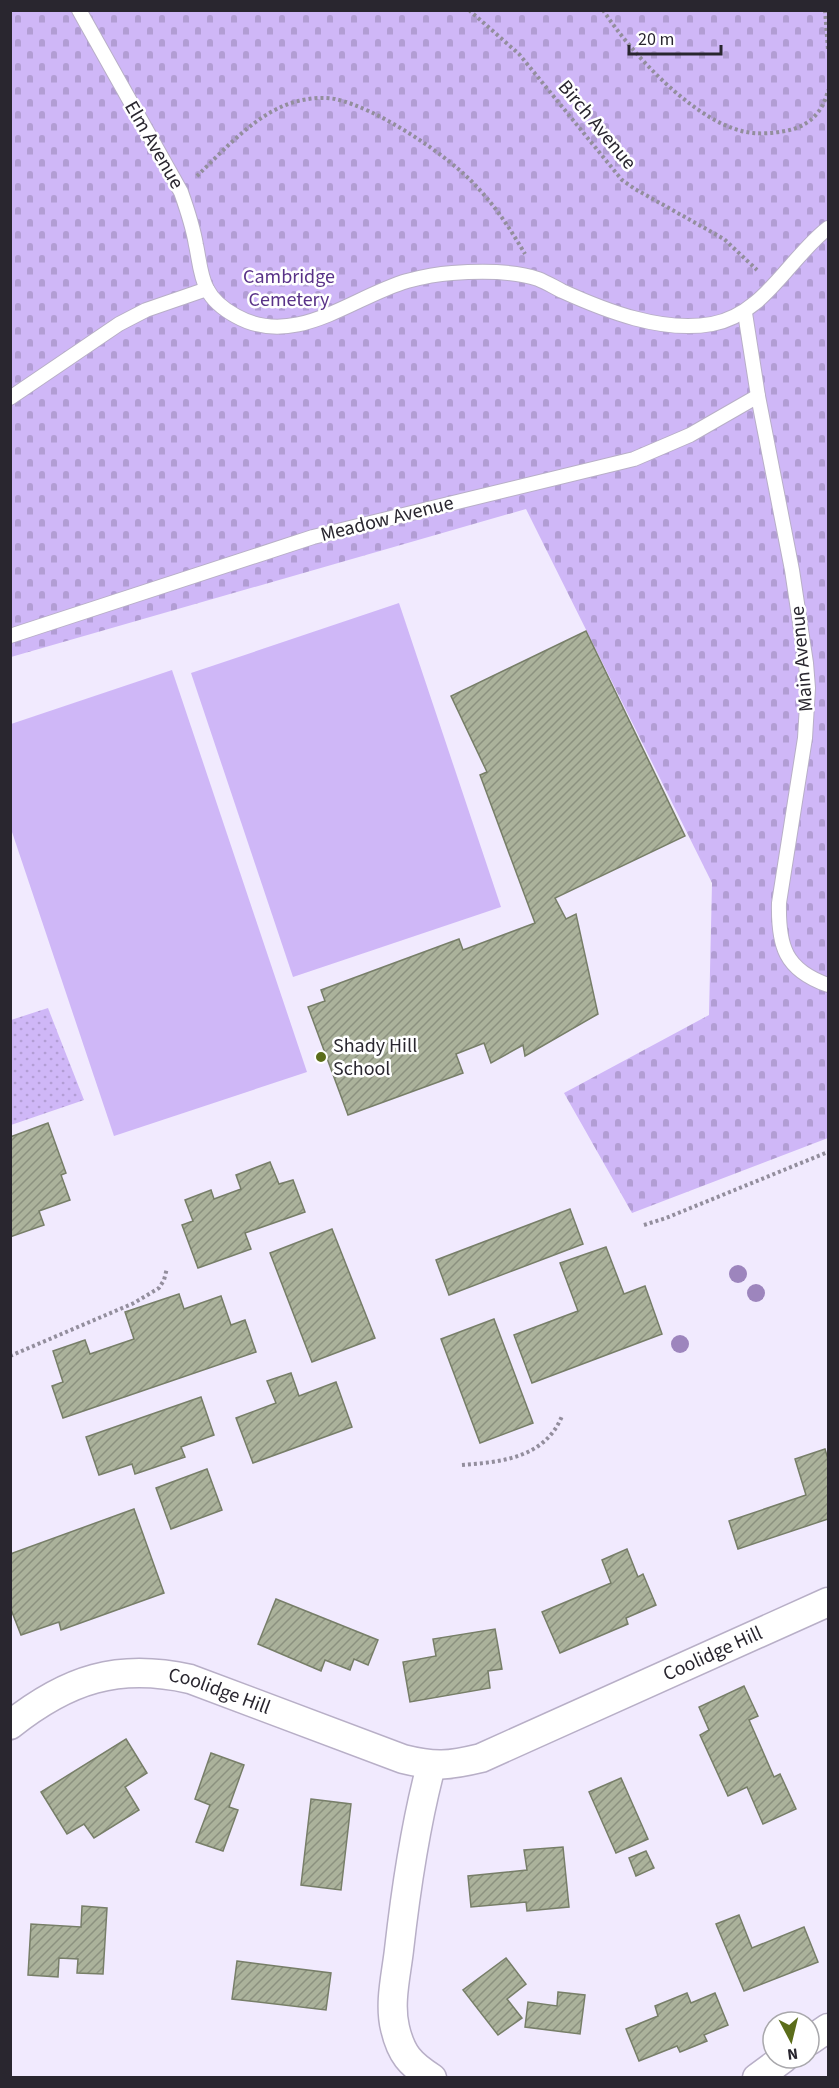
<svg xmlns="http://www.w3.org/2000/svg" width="839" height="2088" font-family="'Source Sans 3',sans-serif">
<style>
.grass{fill:url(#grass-dots)}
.cemetery{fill:url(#cemetery-stones)}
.garden{fill:#cfb7f7}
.building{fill:url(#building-hatch);stroke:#777e68;stroke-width:1.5}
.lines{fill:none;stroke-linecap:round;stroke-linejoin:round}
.service-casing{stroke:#b8afc7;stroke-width:16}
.minor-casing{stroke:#b8afc7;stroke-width:31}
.path{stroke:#938e9d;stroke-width:4;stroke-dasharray:3 3;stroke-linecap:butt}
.service{stroke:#fff;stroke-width:14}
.minor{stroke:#fff;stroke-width:28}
.tree{fill:#9d85bd}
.poi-dot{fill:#5b6d1a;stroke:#fff;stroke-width:2}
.labels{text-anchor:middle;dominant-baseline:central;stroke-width:5;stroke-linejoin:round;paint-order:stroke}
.street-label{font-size:20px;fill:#29262f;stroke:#fff}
.park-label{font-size:20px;fill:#593288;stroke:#fff}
.poi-label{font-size:20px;fill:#29262f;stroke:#fff;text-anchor:start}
</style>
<defs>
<pattern id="grass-dots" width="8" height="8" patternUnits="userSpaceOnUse" patternTransform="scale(1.5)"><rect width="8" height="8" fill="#cfb7f7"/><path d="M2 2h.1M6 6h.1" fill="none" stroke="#b29dd4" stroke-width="1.8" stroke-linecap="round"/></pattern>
<pattern id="cemetery-stones" width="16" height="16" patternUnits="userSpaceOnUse" patternTransform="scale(1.5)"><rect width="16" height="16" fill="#cfb7f7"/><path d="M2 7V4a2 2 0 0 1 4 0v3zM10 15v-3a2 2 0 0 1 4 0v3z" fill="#b29dd4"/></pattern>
<pattern id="building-hatch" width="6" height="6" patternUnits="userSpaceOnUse" patternTransform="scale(1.5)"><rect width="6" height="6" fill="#abb29b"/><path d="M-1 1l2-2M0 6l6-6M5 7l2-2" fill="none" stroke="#8b917f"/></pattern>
</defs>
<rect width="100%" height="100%" fill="#f1eafe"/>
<path class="grass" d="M48,1008L84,1100L11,1125V1020Z"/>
<path class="cemetery" d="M11,11H828V1138L632,1213L564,1093L709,1015L712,883L526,509L11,657Z"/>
<g class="garden">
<path d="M399,603L501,907L293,977L191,673Z"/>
<path d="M172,670L307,1072L114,1136L11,829V724Z"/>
</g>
<g class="building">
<path d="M586,631L685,836L555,898L566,919L576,914L598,1014L525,1056L523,1045L491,1063L484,1043L456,1054L463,1073L348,1115L308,1007L325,1001L321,990L459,939L463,950L535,923L480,775L487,772L451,696Z"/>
<path d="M48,1123L66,1173L61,1175L70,1200L39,1211L44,1225L10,1237V1137Z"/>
<path d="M270,1162L279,1184L293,1180L305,1212L245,1233L251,1249L198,1268L182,1225L193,1221L185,1200L211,1190L214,1199L241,1189L236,1175Z"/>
<path d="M570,1209L583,1244L449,1295L436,1260Z"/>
<path d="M332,1229L375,1338L312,1362L270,1253Z"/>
<path d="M606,1247L624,1294L645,1286L662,1334L532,1383L514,1335L578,1311L560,1263Z"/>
<path d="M179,1294L184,1309L221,1296L231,1325L245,1320L256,1352L63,1418L52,1386L63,1382L53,1351L85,1340L90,1354L134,1339L125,1312Z"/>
<path d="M494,1319L533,1423L480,1443L441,1339Z"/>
<path d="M291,1373L299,1396L336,1382L352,1427L253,1463L236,1418L276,1403L267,1381Z"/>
<path d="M201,1397L214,1435L181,1447L185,1457L135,1474L132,1464L99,1475L86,1437Z"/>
<path d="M825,1449L828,1459V1519L738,1549L729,1521L806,1495L795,1459Z"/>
<path d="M207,1469L222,1510L171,1529L156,1488Z"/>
<path d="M134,1509L164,1593L61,1630L59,1622L21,1635L10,1607V1554Z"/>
<path d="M627,1549L638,1577L643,1574L656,1605L626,1618L628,1624L560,1653L542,1612L611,1583L602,1560Z"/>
<path d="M276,1599L378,1640L368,1665L354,1659L350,1670L325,1660L321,1671L258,1644Z"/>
<path d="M495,1629L502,1669L488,1671L490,1688L410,1702L403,1662L436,1656L433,1639Z"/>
<path d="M744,1686L758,1716L749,1720L774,1777L780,1774L796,1809L763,1824L747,1787L728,1796L700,1735L709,1730L699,1707Z"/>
<path d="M126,1739L147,1773L125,1787L139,1810L94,1838L84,1824L67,1834L41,1792Z"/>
<path d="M211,1753L244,1765L229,1807L238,1810L223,1851L196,1842L210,1805L195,1799Z"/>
<path d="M621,1778L648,1839L616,1853L589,1792Z"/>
<path d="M311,1799L351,1804L341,1890L301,1885Z"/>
<path d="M563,1847L569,1907L527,1911L526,1902L471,1907L468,1876L527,1870L524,1850Z"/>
<path d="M646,1851L654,1868L636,1876L629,1858Z"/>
<path d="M82,1906L107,1908L103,1974L77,1973L78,1959L59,1958L58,1977L28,1975L31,1924L81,1927Z"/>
<path d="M739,1915L752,1948L804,1927L818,1962L744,1991L716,1924Z"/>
<path d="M506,1958L526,1984L507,1999L522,2018L498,2035L463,1990Z"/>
<path d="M237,1961L331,1973L326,2010L232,1999Z"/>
<path d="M558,1992L585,1995L580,2034L525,2027L528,2002L557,2006Z"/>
<path d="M687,1993L691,2003L715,1993L728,2025L704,2035L707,2041L680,2052L677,2046L639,2061L626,2029L658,2016L655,2006Z"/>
</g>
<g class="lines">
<defs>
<g id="service">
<path d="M79,10L181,192C187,209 193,227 196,245C199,258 200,276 207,289C213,301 225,310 236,316C295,349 352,297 407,281C422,277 437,274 452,273C479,271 512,270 538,279C546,282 554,287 562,291C606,311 662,333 712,324C764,315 789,258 828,228"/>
<path d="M745,313L758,396L792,570L806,663L808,688L805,738L779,903C778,946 785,970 828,985"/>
<path d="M10,398L119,324L146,310L207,289"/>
<path d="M10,636L313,537L634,459L690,435L758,396"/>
</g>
<g id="minor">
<path id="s1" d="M10,1725C68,1679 118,1663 190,1679L403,1759C435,1767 448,1766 481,1758L828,1602"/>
<path d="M431,1766C415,1826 406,1888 399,1950C396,1976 389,2003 395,2028C401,2054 410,2064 432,2078"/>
<path d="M809,2041L828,2028"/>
<path d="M757,2078L784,2058"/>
</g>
</defs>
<use href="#service" class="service-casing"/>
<use href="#minor" class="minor-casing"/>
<g class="path">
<path d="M469,10L519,54L622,180L635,189L724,239L757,270"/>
<path d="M603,10C631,53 699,128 753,133C763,134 774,133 785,131C808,127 823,113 828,90"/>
<path d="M825,10L828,50"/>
<path d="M197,176C226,148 258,111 298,101C310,98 323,97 335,99C377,108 448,155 477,187C496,207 511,230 525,254"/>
<path d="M644,1225L666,1218L828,1152"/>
<path d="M10,1356L134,1303L159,1288L164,1280L167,1268"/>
<path d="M462,1465C501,1462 545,1458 562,1416"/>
</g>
<use href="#service" class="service"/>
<use href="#minor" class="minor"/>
</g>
<g class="tree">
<circle cx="738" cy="1274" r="9"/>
<circle cx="756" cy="1293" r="9"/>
<circle cx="680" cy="1344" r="9"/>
</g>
<circle class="poi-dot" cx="321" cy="1057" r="6"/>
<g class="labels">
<g class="street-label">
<text transform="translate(597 125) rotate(50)">Birch Avenue</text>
<text transform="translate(154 145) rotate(60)">Elm Avenue</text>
<text transform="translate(387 519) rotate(-14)">Meadow Avenue</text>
<text transform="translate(802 659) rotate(-95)">Main Avenue</text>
<text stroke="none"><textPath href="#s1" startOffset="754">Coolidge Hill</textPath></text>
<text stroke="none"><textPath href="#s1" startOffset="225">Coolidge Hill</textPath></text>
</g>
<g class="park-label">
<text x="289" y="277">Cambridge<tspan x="289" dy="23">Cemetery</tspan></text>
</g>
<g class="poi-label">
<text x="333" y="1046">Shady Hill<tspan x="333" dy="23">School</tspan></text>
</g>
</g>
<rect width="839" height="2088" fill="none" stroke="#29262f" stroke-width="24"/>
<g transform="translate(791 2040) rotate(173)"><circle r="28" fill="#ffffff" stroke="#a9a8ac" stroke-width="1.5"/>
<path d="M0-4.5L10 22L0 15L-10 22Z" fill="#5b6d1a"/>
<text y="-9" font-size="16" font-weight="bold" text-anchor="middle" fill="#29262f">N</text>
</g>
<path d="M629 45v9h92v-9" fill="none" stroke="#29262f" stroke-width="3"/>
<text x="638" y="45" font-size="18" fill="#29262f" stroke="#ffffff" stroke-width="4.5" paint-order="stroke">20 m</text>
</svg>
